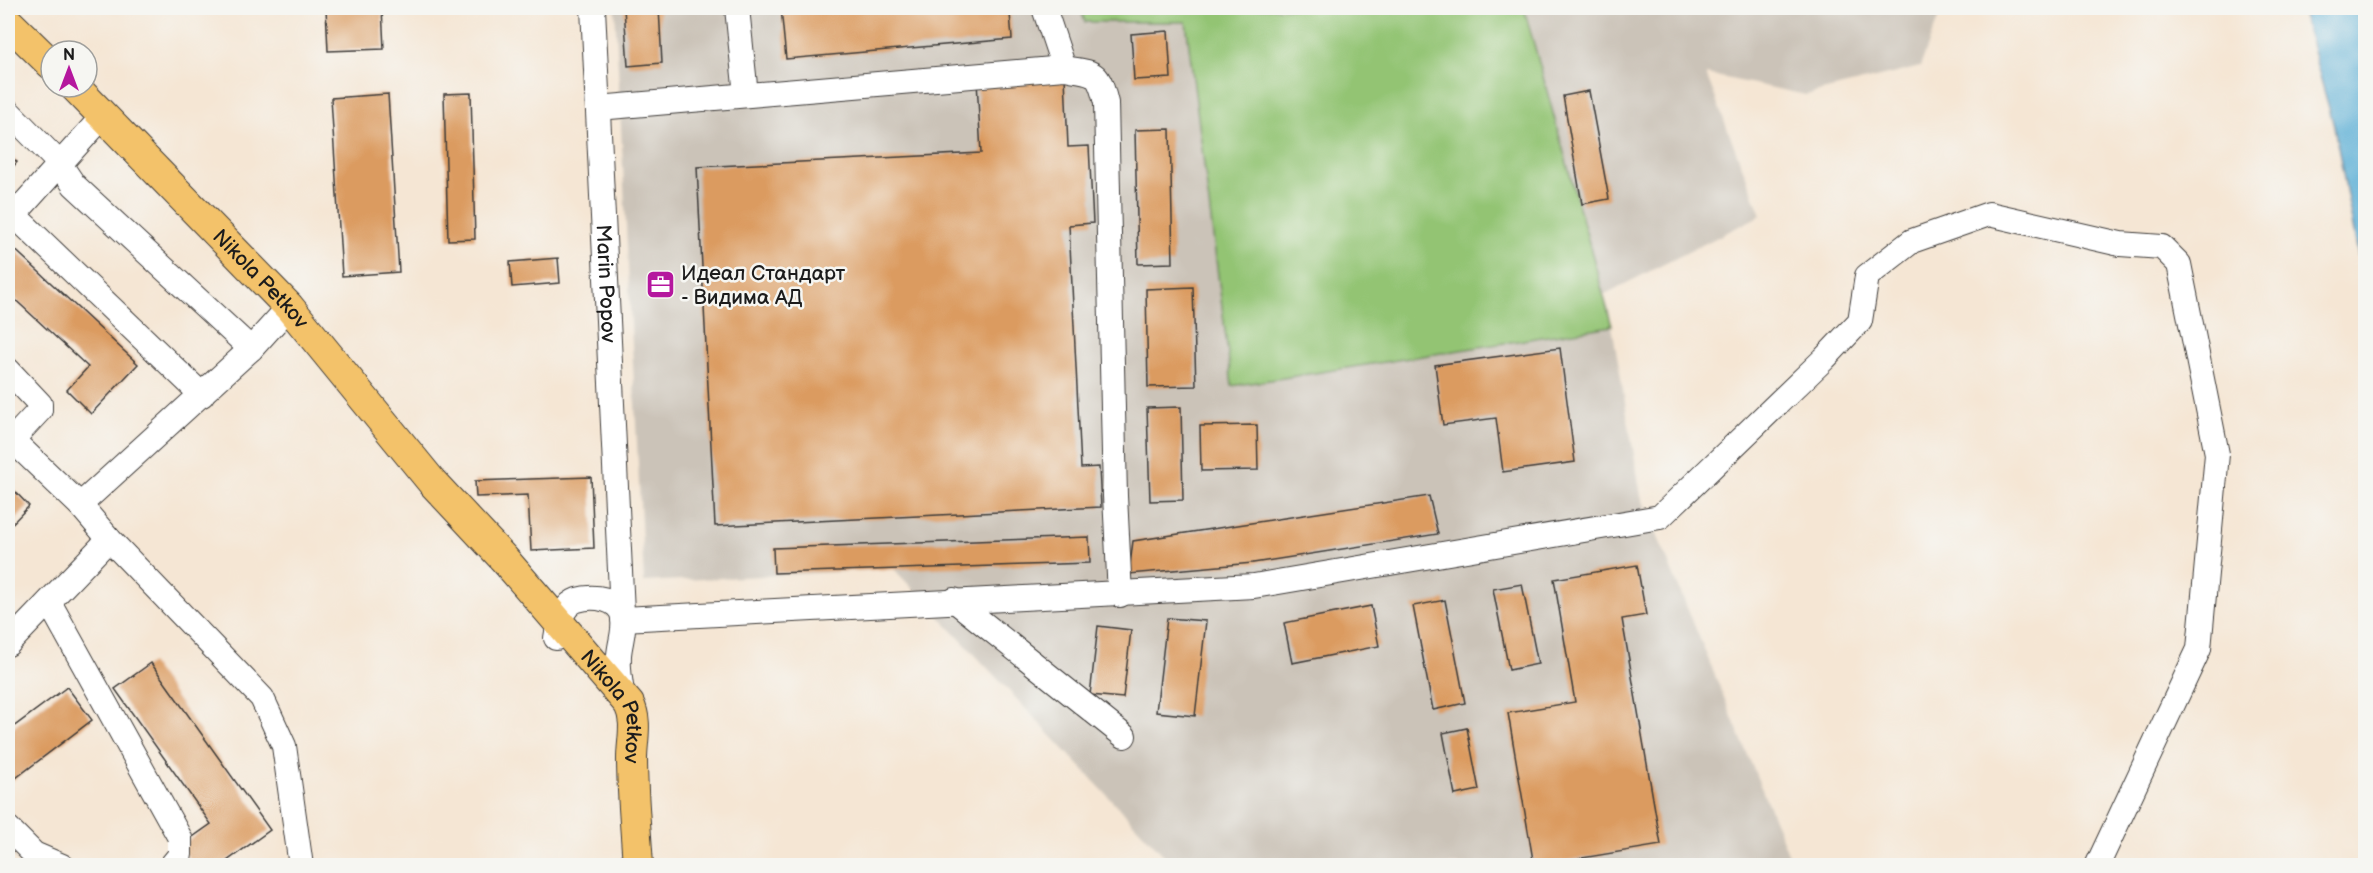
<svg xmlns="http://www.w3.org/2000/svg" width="2373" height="873" font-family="'Balsamiq Sans',sans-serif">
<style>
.industrial{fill:#cbc3b8}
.green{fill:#93c473;stroke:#587048;stroke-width:1.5}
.water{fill:#59add5;stroke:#3a6478;stroke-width:1.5}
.building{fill:#db9b60}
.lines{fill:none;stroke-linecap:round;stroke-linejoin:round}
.minor-casing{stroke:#3d3a38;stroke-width:26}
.major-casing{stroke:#3d3a38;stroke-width:32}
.minor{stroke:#fff;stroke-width:24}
.major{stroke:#f3c26a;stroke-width:30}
.labels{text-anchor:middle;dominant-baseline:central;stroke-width:5;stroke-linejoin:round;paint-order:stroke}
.poi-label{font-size:21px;fill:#1c1c1c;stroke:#f6f6f2;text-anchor:start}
.street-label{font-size:21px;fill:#1c1c1c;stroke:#f6f6f2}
</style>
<rect width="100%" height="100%" fill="#f6f6f2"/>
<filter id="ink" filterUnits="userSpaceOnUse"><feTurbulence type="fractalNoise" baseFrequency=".0167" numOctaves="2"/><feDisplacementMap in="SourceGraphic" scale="12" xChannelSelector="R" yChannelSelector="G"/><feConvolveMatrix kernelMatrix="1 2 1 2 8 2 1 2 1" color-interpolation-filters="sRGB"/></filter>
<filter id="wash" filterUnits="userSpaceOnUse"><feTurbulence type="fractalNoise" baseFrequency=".008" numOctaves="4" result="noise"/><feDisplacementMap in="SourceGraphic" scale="24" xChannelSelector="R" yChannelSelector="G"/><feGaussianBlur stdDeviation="1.35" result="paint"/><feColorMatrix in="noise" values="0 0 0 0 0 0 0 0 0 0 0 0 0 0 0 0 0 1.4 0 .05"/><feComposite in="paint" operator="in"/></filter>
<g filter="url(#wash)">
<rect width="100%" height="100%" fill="#f5e6d4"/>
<g class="industrial">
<path d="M615,8H1080L1085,22H1186L1232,386L1612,326L1641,496L1793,865H1173L894,569L644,582Z"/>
<path d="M1525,8H1942L1920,67L1806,95L1706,74L1761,215L1603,295Z"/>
</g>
<path class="green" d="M1080,8H1524L1612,326L1232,386L1186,22H1085Z"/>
<path class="water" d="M2301,8H2365V291L2334,126Z"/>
<g id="blocks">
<g class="building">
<path d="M326,8H382L384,49L328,51Z"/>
<path d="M624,8H659L662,63L628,66Z"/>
<path d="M781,8H1021L1022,12L1010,13L1012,39L786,59Z"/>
<path d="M1168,31L1171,78L1134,80L1131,34Z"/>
<path d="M1065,77L1068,147L1089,146L1093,223L1069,225L1081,468L1099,467L1101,507L715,526L697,167L981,153L977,81Z"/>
<path d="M1589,91L1609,199L1582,204L1563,96Z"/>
<path d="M471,93L475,239L448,240L444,94Z"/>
<path d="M388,94L399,272L342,276L331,98Z"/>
<path d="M1170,129L1173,263L1138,264L1135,130Z"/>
<path d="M8,154L17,162L8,173Z"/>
<path d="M8,243L138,364L91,414L67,390L88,367L8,293Z"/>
<path d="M558,258L560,283L512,287L510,262Z"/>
<path d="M1193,287L1196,386L1148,387L1146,289Z"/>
<path d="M1560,348L1575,462L1503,472L1496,418L1443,425L1435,365Z"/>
<path d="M1181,407L1183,500L1150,501L1147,408Z"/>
<path d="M1257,425L1258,470L1201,471L1200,426Z"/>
<path d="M591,477L594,548L531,551L528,495L476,497L475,481Z"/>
<path d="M8,484L29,506L8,528Z"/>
<path d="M1429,496L1438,534L1253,563L1129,574L1133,541Z"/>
<path d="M1089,537L1090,563L774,573L773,548Z"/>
<path d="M1637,565L1646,615L1622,619L1661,845L1534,866L1508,713L1575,702L1554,579Z"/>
<path d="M1522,584L1538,664L1509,670L1493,589Z"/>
<path d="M1445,600L1465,703L1433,710L1413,606Z"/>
<path d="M1371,606L1379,646L1292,663L1284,623Z"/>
<path d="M1167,618L1206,621L1195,716L1156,712Z"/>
<path d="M1098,626L1131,630L1123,698L1090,695Z"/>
<path d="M151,663L270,830L220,866H194L180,846L211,824L115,689Z"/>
<path d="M67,687L92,720L8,784V731Z"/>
<path d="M1467,728L1479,790L1455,795L1443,733Z"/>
</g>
</g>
</g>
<g filter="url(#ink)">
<use href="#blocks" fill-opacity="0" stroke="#3d3a38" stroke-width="1.5"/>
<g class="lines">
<defs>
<g id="minor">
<path id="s1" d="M593,8L622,612"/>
<path d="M737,8L746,95"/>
<path d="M1044,8L1064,68"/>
<path d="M598,108L1064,68C1095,73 1098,70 1106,103L1115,496L1120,595"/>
<path d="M8,111L59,163L74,185L251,349"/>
<path d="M104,115L14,215L202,395"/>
<path d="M8,370L40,404V410L12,440"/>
<path d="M8,436L80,505L109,539L262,698L284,746L301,866"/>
<path d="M80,505L251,349L289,307"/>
<path d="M954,600L1124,736"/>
<path d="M49,602L180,838V855L171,866"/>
<path d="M623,619L1254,586L1660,517L1824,359L1860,321L1867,276L1912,241L1989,214L2120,244L2162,247L2179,264L2217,454L2199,649L2097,866"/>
<path d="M556,638C558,625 563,605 577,600C593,595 621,598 623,618C625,631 620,642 619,655C618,669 620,682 623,696"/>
<path d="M8,644L109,539"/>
<path d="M8,828L34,854L62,866"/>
</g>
<g id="major">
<path d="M8,22L51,64"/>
<path id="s2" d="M75,87L289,307L432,482L504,559L629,704C638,722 632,740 632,759C632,794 636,830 638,866"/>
</g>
</defs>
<use href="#minor" class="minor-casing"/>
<use href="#major" class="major-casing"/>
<use href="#minor" class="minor"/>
<use href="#major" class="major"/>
</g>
</g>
<defs>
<symbol id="office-square" viewBox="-11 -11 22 22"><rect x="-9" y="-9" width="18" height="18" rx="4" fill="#b5179e" stroke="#f6f6f2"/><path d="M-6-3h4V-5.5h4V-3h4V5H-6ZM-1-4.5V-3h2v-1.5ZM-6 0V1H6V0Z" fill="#fff"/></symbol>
</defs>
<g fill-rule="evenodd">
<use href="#office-square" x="644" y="268" width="33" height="33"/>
</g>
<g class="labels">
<g class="poi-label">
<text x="681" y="273">Идеал Стандарт<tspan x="681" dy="24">- Видима АД</tspan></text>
</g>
<g class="street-label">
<text stroke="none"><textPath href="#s2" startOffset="267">Nikola Petkov</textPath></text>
<text stroke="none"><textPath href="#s1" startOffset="276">Marin Popov</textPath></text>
<text stroke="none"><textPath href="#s2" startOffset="826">Nikola Petkov</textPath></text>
</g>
</g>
<rect width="2373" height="873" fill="none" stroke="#f6f6f2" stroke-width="30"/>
<g transform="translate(69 69)"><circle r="28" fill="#f6f6f2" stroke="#9f9f9c" stroke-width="1.5"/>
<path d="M0-4.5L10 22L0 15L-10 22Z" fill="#b5179e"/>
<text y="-9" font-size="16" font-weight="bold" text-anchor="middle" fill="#1c1c1c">N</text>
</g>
</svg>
